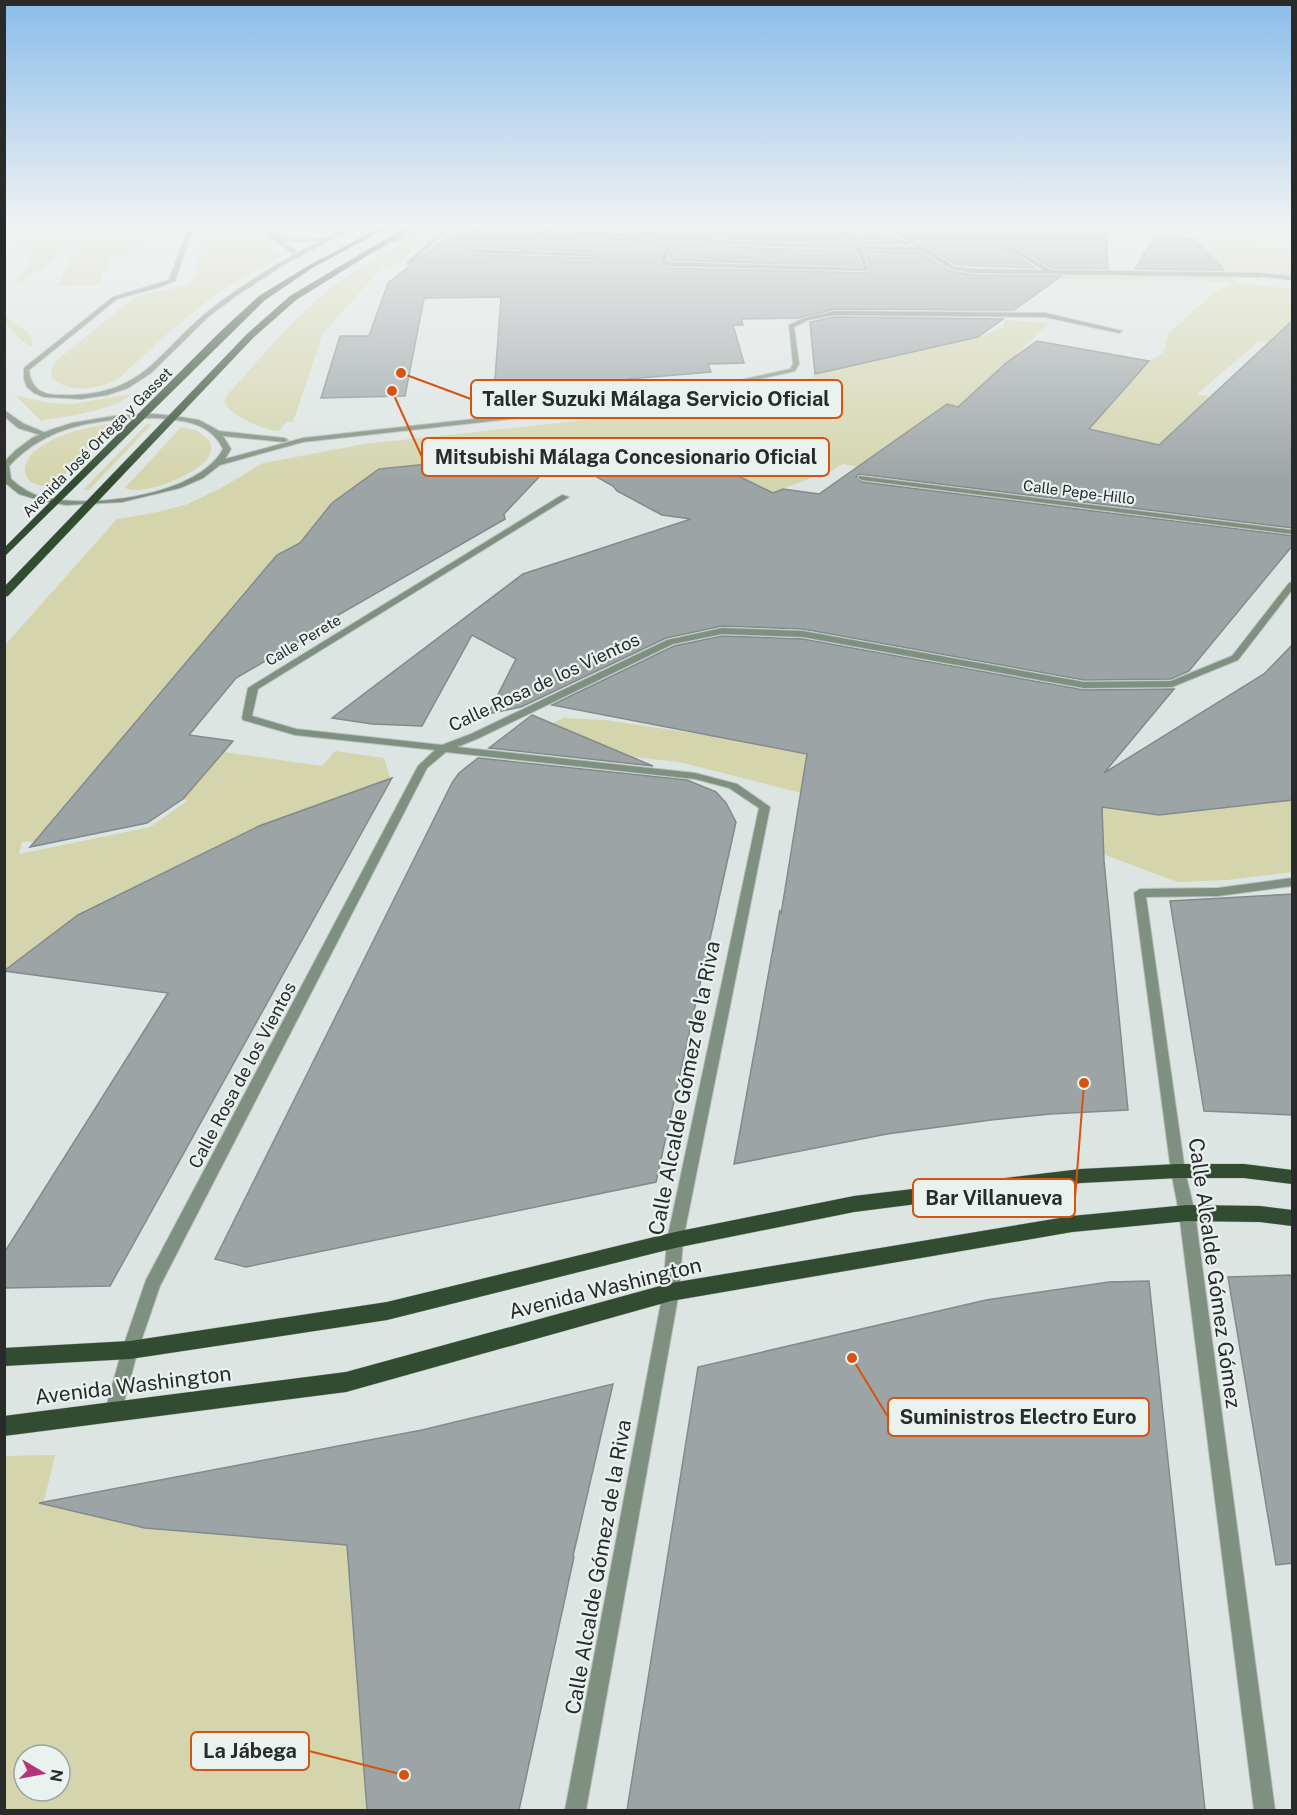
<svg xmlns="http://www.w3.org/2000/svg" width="1297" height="1815" font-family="'Public Sans',sans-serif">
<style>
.green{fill:#d4d5ad;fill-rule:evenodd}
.building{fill:#9da4a6;stroke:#838a8c;stroke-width:1.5}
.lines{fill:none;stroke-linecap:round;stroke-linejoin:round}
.lane-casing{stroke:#b9c0be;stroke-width:2}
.street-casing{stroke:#b9c0be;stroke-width:2}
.primary-casing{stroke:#b9c0be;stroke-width:1}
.lane{fill:#809080;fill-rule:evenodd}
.street{fill:#809080;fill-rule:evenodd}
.primary{fill:#314c31;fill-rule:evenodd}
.labels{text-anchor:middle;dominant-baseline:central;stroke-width:4.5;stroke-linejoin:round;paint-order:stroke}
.far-street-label{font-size:15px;fill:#282b2a;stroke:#eaf2f0}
.street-label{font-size:18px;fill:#282b2a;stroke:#eaf2f0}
.near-street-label{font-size:21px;fill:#282b2a;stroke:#eaf2f0}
.leader{fill:none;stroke:#d5540f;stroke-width:2}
.callout-dot{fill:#d5540f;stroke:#eaf2f0;stroke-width:2}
.callout{fill:#eaf2f0;stroke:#d5540f;stroke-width:2}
.callout-label{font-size:20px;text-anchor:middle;font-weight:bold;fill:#282b2a}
</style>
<rect width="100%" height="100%" fill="#dde5e3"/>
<g class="green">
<path d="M5,227C61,227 117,230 173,231L144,232L133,257L111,258L98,285L57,286L76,247L84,240H79C62,258 39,269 19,283L13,282C22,275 28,269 30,257L20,248L19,243L32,233L5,231Z"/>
<path d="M206,227H245L247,228L238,232H251L280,256L219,292L168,333L117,380C98,389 67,395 51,376L52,368L58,359L132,299C150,290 172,292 191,282L209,231Z"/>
<path d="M435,227H440L394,267H383L323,333L293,422H286L279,431C263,430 230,416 224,402L228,394C261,358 299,310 339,282C369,261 402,244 435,227Z"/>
<path d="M1196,227H1243L1254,246L1292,249V277L1270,274L1267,271H1224L1209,255L1154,238L1205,242Z"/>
<path d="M879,274L1234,276L1236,283L1292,289V320L1268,343L1259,341L1197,394L1210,397L1159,445L1149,442L1146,446L859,467L843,464L831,471L770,493L665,440L565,460L523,465L491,458L379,469L332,503L300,543L277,555L35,841L22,842L19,854L150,827L187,801L183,799L224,752L322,766L335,751L384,758L391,781L371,786L5,971V645L117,519L158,512L188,504L219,489L263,463L364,444L605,418L692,404L810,379L816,374L979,337L1002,328L1006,320L1050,323L988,380L1111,404L1149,361L1163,353L1169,333L1215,292L1234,283L1198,280L777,276Z"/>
<path d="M4,315L31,335L33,348L22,341L5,323Z"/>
<path d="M131,394C114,411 65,416 41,421L16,396L51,403L72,404Z"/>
<path d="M108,424L115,426L53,485C23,491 15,464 40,447C60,433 85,428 108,424Z"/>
<path d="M147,424H152L89,490H83Z"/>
<path d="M181,427L196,430L210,441C211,446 212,450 210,455C201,473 143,497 125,488Z"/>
<path d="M563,718L605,720L713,736L1052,800L1159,815L1292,800V872L1227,880L1177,882L1103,854L801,793L679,762L515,744Z"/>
<path d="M55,1455L44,1501L69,1497L66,1509L146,1528L347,1545L367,1810H5L4,1456ZM24,1755H60V1791H24Z"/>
</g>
<g class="building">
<path d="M460,227L510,232L515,227H539L520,249L474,247L469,250L474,255L591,258L596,254L594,252L531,249L543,234L666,242L658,260L666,268L869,273L871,270L865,251L921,253L950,271L974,275L1061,276L1014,310L835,309L799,318L741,319L743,325H733L744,363L708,364L711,372L628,379L629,388L534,390V392L494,393L501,297L424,298L405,396L321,398L340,336H369L388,283Z"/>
<path d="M558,227H790L792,229L848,233L852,243L754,240Z"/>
<path d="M897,227H972L1035,268L956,265Z"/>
<path d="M984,227H1106L1108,269L1052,268Z"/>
<path d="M859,235L877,237L898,244H862Z"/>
<path d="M1155,236L1194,239L1224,270L1135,269Z"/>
<path d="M675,242L754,248L854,251L861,266L669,260Z"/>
<path d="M835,317L1003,319L978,337L815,374L810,322Z"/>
<path d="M1293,320V528L859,474L856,477L862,482L1293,536V545L1189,671L1171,679L1084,680L803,629L722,626L666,638L521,707L488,714L516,659L472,635L422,726L372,724L332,718L523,574L691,519L662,515L617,491L613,486L567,460L665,440L773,493L783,489L819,494L947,404L958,407L1006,363L1037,341L1149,361L1089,429L1159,445Z"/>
<path d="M443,447L517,463L554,461L504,514L505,519L326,622L327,625L236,678L189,735L233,741L183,799L147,823L30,847L277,555L300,543L332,503L379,469L448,462Z"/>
<path d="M722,636L803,639L1084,690L1174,689L1104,773L1264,674L1293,644V800L1159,815L1102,807L1104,861L1128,1110L1050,1114L991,1120L887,1134L734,1164L780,910L781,914L807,754L552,705L674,646Z"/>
<path d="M532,715L653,766L489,748Z"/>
<path d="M478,758L687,780L716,792L726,803L736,822L656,1182L246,1267L215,1259L452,783L459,773Z"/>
<path d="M392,778L110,1286L4,1288V1253L168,993L4,971L78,915L259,826Z"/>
<path d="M1293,894V1115L1204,1111L1170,901Z"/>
<path d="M1293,1275V1563L1276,1565L1228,1277Z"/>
<path d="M1149,1281L1205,1810H627L698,1367L986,1300L1109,1282Z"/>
<path d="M613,1384L573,1556L574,1557L519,1810H367L347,1545L145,1528L39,1503L422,1430Z"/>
</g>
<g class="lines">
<defs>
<g id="lane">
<path d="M478,227H512L513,228L510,230Z"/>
<path d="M1258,273L1292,276V280L1256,276Z"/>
<path d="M4,410L24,424L51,435L47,437L18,428L4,416Z"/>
</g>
<g id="street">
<path d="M147,227H179L193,229L175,281L160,287L117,299L29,370C31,388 41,395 59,395C149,398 157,348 219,303C251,279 285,259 320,241H283L296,251L294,254L272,239L258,227C270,227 277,238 289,239C300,240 318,240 328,237C337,234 344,227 355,227L285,264L236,296L209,316L151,373L128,388L107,395L81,399L44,397L34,393L27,387L24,379V368L113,297L169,280L187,230Z"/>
<path d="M420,227H427L373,252L368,251Z"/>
<path d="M445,227H451L411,264H407V262Z"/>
<path d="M792,227H854V229L881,233L910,243L907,245L878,235L855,232L861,246L917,247L887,227H893L955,267L974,269L1043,270L974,227H980L1051,270L1258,273L1261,275L1258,277L974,273L951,269L922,251L862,249L869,271L666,266L660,260L669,240L542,232L527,251L594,254L591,256L474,253L471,251L474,249L521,251L541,228L754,242L855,245L850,231ZM674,240L754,246L856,249L864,268L668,262L666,260Z"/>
<path d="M835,311L1045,313L1122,331L1119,333L1045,317L835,315L808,320L794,327L799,364L795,371L654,403L303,442L220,465L203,478L180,488L122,502L66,505L42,501L19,494L4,482V462L16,450L32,438L50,430L72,423L114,416L154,414L175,416L199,420L219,431L284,438L288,440L284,442L223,436L231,449L225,459L303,438L654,399L790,369L793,364L789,325L804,318ZM154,418C181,420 210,421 223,449C198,496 90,509 43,497C30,494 21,488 11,479L9,466C48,424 99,419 154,418Z"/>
<path d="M859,476L1292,530V534L862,480L858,478Z"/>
<path d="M562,495L569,497L258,689L252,716L296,729L442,745L471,734L667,640L722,628L803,631L1084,682L1171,681L1232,656L1289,583L1292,582V590L1238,660L1172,687L1084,688L803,637L722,634L673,644L479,738L457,747L695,773L737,784L770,807L683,1240L679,1292L586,1810H565L663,1292L667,1240L759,808L729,788L695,779L446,752L427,768L160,1286L138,1350L120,1417L114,1419L108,1417L105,1411L122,1350L146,1280L418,766L435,750L295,735L243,720L242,718L248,688Z"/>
<path d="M1292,878V886L1218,896L1146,897L1185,1171L1195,1213L1275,1810H1254L1179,1213L1171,1171L1134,893L1140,889L1218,888Z"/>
</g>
<g id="primary">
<path d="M381,227H389L312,268L265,300L4,557V548L220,332L259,296L308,266Z"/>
<path d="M406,227H413L296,300L253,338L8,596L4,597V587L247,334L290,296Z"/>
<path d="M1178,1164H1244L1292,1170V1184L1244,1178H1178L1081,1183L854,1212L675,1248L387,1320L130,1359L4,1366V1348L130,1341L387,1302L675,1232L854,1196L1081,1169Z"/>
<path d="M1187,1205L1260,1206L1292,1210V1226L1260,1222L1187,1221L1072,1232L671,1301L346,1392L4,1436V1416L346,1372L671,1283L1072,1216Z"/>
</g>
</defs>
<use href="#lane" class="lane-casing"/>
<use href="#street" class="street-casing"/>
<use href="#primary" class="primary-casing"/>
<use href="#lane" class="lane"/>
<use href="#street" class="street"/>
<use href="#primary" class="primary"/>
</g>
<linearGradient id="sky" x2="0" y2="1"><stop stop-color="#8bbcea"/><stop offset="0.47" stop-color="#f0f3f2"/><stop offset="1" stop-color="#f0f3f2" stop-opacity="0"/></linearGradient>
<rect width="1297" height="481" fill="url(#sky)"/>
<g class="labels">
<g class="far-street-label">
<text transform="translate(97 442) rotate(-45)">Avenida José Ortega y Gasset</text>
<text transform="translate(1079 492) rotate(7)">Calle Pepe-Hillo</text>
<text transform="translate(303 640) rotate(-31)">Calle Perete</text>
</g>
<g class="street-label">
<text transform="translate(544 682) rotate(-25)">Calle Rosa de los Vientos</text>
<text transform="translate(242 1075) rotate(-62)">Calle Rosa de los Vientos</text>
</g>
<g class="near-street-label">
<text transform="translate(684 1088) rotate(-79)">Calle Alcalde Gómez de la Riva</text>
<text transform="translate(1215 1273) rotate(82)">Calle Alcalde Gómez Gómez</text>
<text transform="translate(605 1288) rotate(-14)">Avenida Washington</text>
<text transform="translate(133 1385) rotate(-7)">Avenida Washington</text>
<text transform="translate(598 1567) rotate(-80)">Calle Alcalde Gómez de la Riva</text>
</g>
</g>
<path class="leader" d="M401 373L471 399M392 391L422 457M1084 1083L1075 1198M852 1358L888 1417M404 1775L309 1751"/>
<g class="callout-dot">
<circle cx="401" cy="373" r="6"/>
<circle cx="392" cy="391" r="6"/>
<circle cx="1084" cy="1083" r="6"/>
<circle cx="852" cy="1358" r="6"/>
<circle cx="404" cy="1775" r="6"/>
</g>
<g class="callout">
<rect x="471" y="380" width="371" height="38" rx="6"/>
<rect x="422" y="438" width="407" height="38" rx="6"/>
<rect x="913" y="1179" width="162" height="38" rx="6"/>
<rect x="888" y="1398" width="261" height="38" rx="6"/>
<rect x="191" y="1732" width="118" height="38" rx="6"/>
</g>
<g class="callout-label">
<text x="656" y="406">Taller Suzuki Málaga Servicio Oficial</text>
<text x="626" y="464">Mitsubishi Málaga Concesionario Oficial</text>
<text x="994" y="1205">Bar Villanueva</text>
<text x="1018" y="1424">Suministros Electro Euro</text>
<text x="250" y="1758">La Jábega</text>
</g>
<rect width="1297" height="1815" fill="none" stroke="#282b2a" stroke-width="12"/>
<g transform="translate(42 1773) rotate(100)"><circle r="28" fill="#eaf2f0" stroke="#9ca2a1" stroke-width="1.5"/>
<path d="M0-4.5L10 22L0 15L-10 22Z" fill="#b6337b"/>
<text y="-9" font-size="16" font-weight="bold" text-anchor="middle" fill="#282b2a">N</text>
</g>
</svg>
